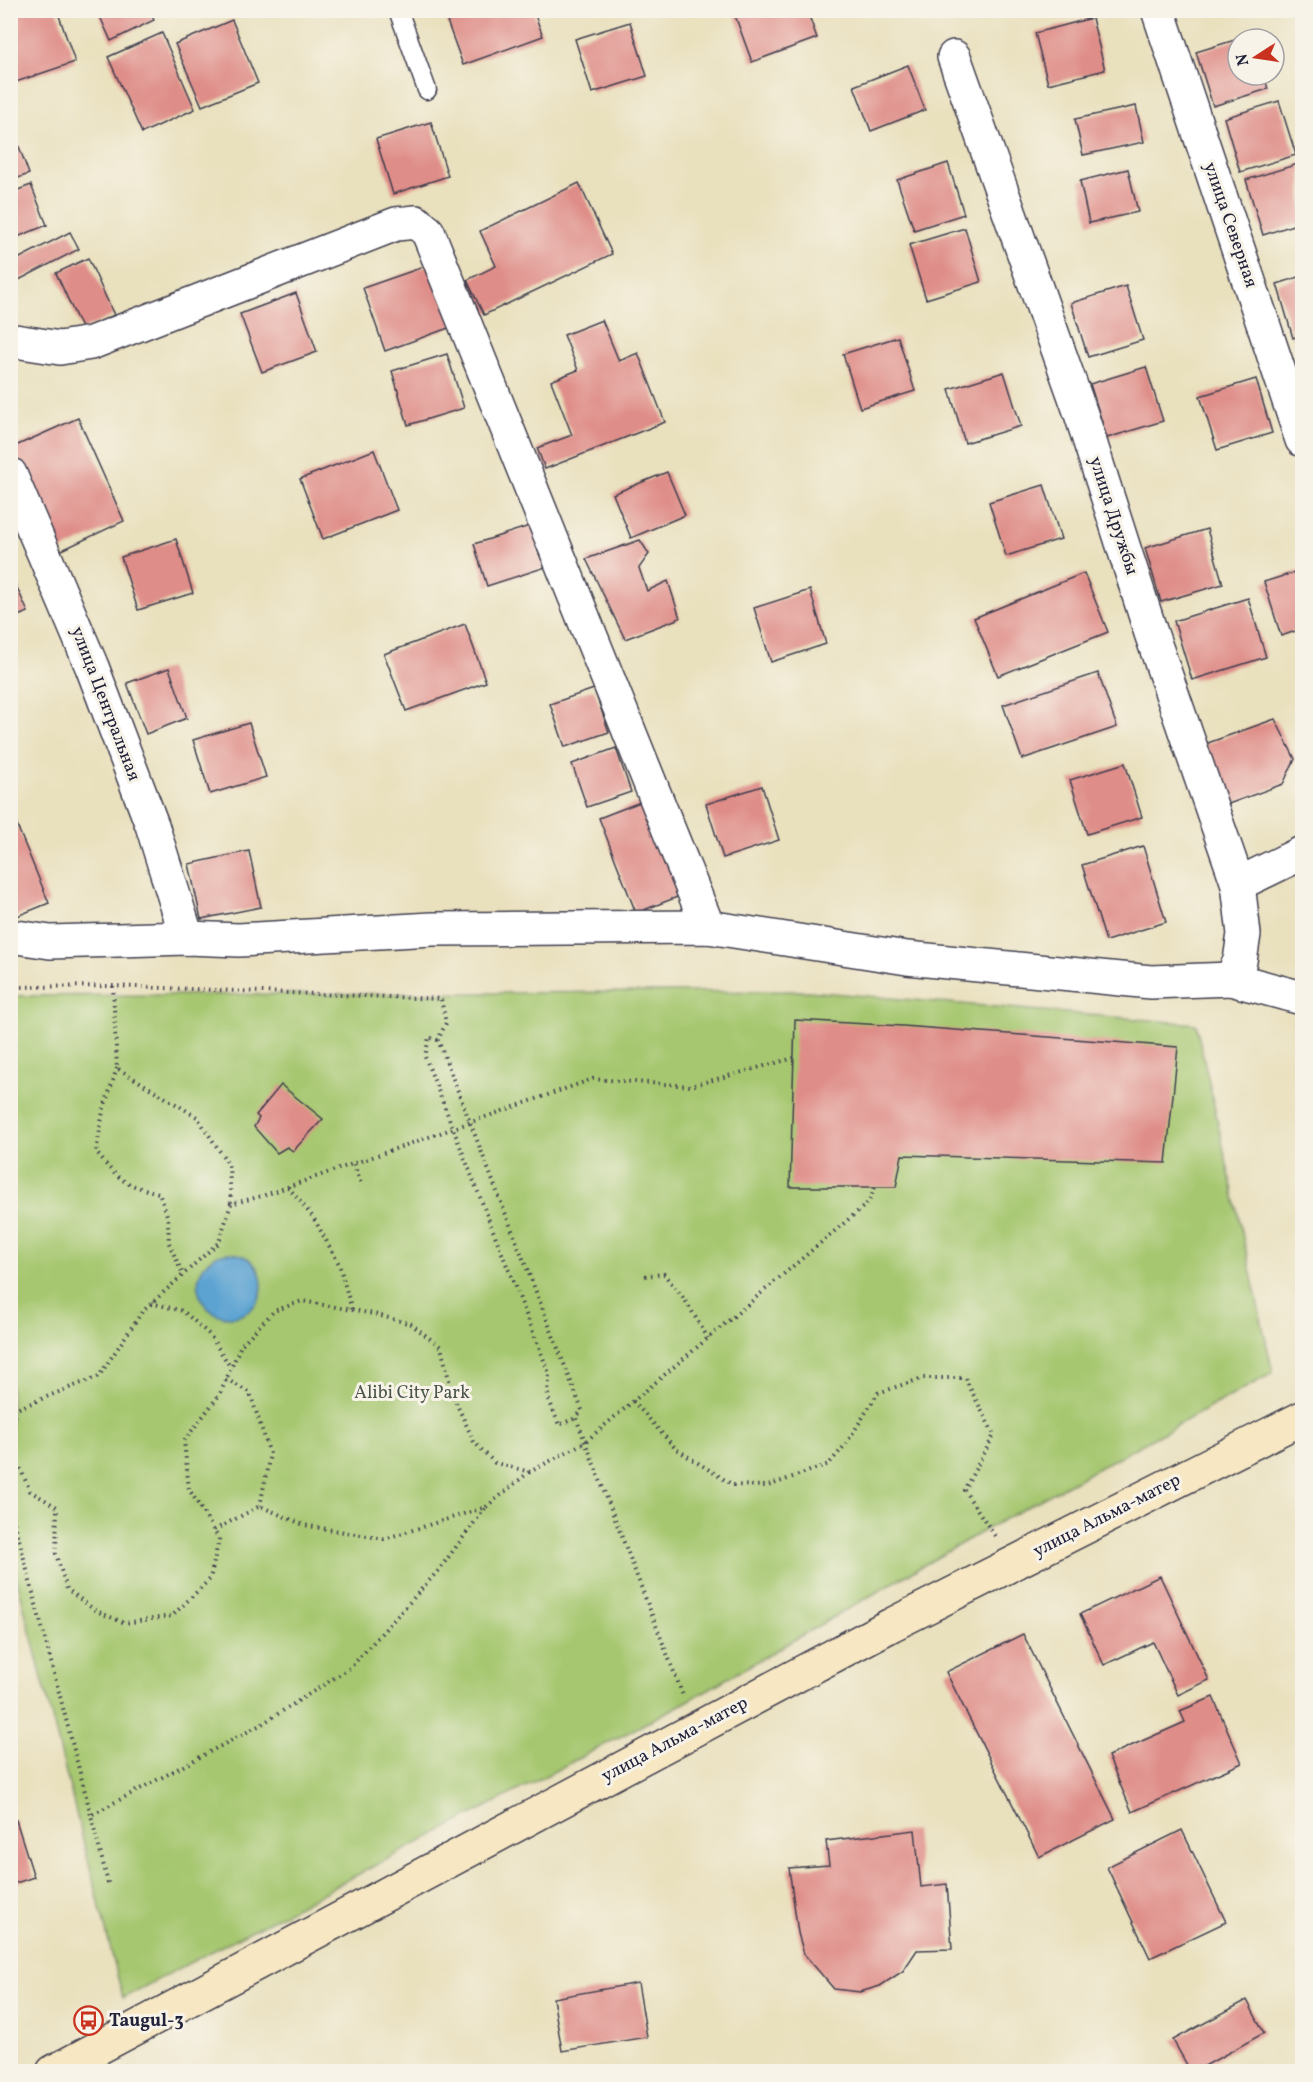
<svg xmlns="http://www.w3.org/2000/svg" width="1313" height="2082" font-family="Vollkorn,serif">
<style>
.green{fill:#a6c770;stroke:#647456;stroke-width:1.5}
.water{fill:#5ca3d2;stroke:#3f6286;stroke-width:1.5}
.building{fill:#df8d88}
.lines{fill:none;stroke-linecap:round;stroke-linejoin:round}
.lane-casing{stroke:#403e4e;stroke-width:21}
.street-casing{stroke:#403e4e;stroke-width:36}
.secondary-casing{stroke:#403e4e;stroke-width:36}
.path{stroke:#403e4e;stroke-width:4;stroke-dasharray:1.5 4.5;stroke-linecap:butt}
.lane{stroke:#fff;stroke-width:18}
.street{stroke:#fff;stroke-width:33}
.secondary{stroke:#f7e8c3;stroke-width:33}
.labels{text-anchor:middle;dominant-baseline:central;stroke-width:6;stroke-linejoin:round;paint-order:stroke}
.street-label{font-size:18px;fill:#22223b;stroke:#f7f3e8}
.park-label{font-size:18px;fill:#4a544b;stroke:#f7f3e8}
.poi-label{font-size:18px;font-weight:bold;fill:#22223b;stroke:#f7f3e8;text-anchor:start}
</style>
<rect width="100%" height="100%" fill="#f7f3e8"/>
<filter id="ink" filterUnits="userSpaceOnUse"><feTurbulence type="fractalNoise" baseFrequency=".0167" numOctaves="2"/><feDisplacementMap in="SourceGraphic" scale="12" xChannelSelector="R" yChannelSelector="G"/><feConvolveMatrix kernelMatrix="1 2 1 2 8 2 1 2 1" color-interpolation-filters="sRGB"/></filter>
<filter id="wash" filterUnits="userSpaceOnUse"><feTurbulence type="fractalNoise" baseFrequency=".008" numOctaves="4" result="noise"/><feDisplacementMap in="SourceGraphic" scale="24" xChannelSelector="R" yChannelSelector="G"/><feGaussianBlur stdDeviation="1.35" result="paint"/><feColorMatrix in="noise" values="0 0 0 0 0 0 0 0 0 0 0 0 0 0 0 0 0 1.4 0 .05"/><feComposite in="paint" operator="in"/></filter>
<g filter="url(#wash)">
<rect width="100%" height="100%" fill="#e9e0bd"/>
<path class="green" d="M808,991L1196,1024L1273,1373L990,1527L686,1702L123,1998L11,1556V996Z"/>
<circle class="water" cx="230" cy="1285" r="32"/>
<g id="blocks">
<g class="building">
<path d="M10,10H57L75,62L10,84Z"/>
<path d="M97,10H149L154,20L111,41Z"/>
<path d="M451,10H533L543,36L463,65L444,13Z"/>
<path d="M733,10H807L817,38L752,62Z"/>
<path d="M1092,18L1105,70L1048,84L1035,33Z"/>
<path d="M232,20L258,83L202,106L175,44Z"/>
<path d="M630,22L647,76L592,93L575,39Z"/>
<path d="M162,33L195,109L142,133L108,57Z"/>
<path d="M1238,39V75H1264L1268,89L1213,106L1196,52Z"/>
<path d="M908,65L925,110L871,131L854,86Z"/>
<path d="M1279,101L1296,155L1240,172L1224,118Z"/>
<path d="M1136,106L1144,142L1083,155L1075,119Z"/>
<path d="M431,122L448,176L393,194L376,139Z"/>
<path d="M17,141L29,174L10,181V143Z"/>
<path d="M948,163L964,214L914,230L897,180Z"/>
<path d="M1301,163L1302,222L1263,235L1246,180Z"/>
<path d="M1128,169L1138,212L1089,223L1080,181Z"/>
<path d="M579,183L612,254L484,315L467,280L496,266L480,231Z"/>
<path d="M31,185L47,225L10,240V193Z"/>
<path d="M965,228L981,282L926,299L909,245Z"/>
<path d="M70,232L79,249L15,282L10,273V263Z"/>
<path d="M88,258L114,315L82,330L56,273Z"/>
<path d="M432,264L454,326L385,351L363,288Z"/>
<path d="M1302,276V335L1293,338L1277,284Z"/>
<path d="M1126,286L1143,340L1088,357L1071,303Z"/>
<path d="M296,293L317,352L262,372L240,314Z"/>
<path d="M602,320L619,361L638,353L665,422L545,469L537,448L572,435L551,381L578,370L564,335Z"/>
<path d="M898,337L915,391L860,408L843,354Z"/>
<path d="M447,354L464,408L408,425L392,371Z"/>
<path d="M1146,367L1163,421L1107,438L1090,384Z"/>
<path d="M1004,372L1021,426L965,443L949,389Z"/>
<path d="M1256,379L1272,433L1217,450L1200,396Z"/>
<path d="M78,418L124,521L58,552L11,448Z"/>
<path d="M374,450L397,510L323,539L300,479Z"/>
<path d="M667,472L685,515L631,538L613,494Z"/>
<path d="M1044,485L1061,539L1006,556L989,502Z"/>
<path d="M539,523L552,565L487,586L474,544Z"/>
<path d="M1207,529L1223,584L1161,602L1145,548Z"/>
<path d="M176,539L193,593L138,610L121,557Z"/>
<path d="M640,540L649,554L639,568L647,591L668,581L680,618L625,639L586,559Z"/>
<path d="M1302,570V629L1281,636L1264,582Z"/>
<path d="M10,572L28,612L10,619Z"/>
<path d="M1084,573L1108,632L998,676L974,618Z"/>
<path d="M810,590L826,644L771,662L754,608Z"/>
<path d="M1248,598L1266,657L1192,680L1174,621Z"/>
<path d="M465,624L486,682L406,711L384,654Z"/>
<path d="M169,668L187,718L146,734L127,683Z"/>
<path d="M1098,673L1117,727L1022,759L1003,705Z"/>
<path d="M594,689L609,732L565,747L550,704Z"/>
<path d="M1275,719L1295,759L1283,784L1223,806L1205,744Z"/>
<path d="M249,723L266,777L210,794L193,740Z"/>
<path d="M616,748L631,792L587,807L572,764Z"/>
<path d="M1125,763L1142,817L1087,834L1070,780Z"/>
<path d="M762,786L779,840L723,858L706,804Z"/>
<path d="M648,799L685,894L636,913L599,818Z"/>
<path d="M16,823L49,903L10,919V826Z"/>
<path d="M1143,846L1166,922L1106,941L1082,865Z"/>
<path d="M249,851L261,907L201,919L189,864Z"/>
<path d="M795,1020L903,1026L1178,1047L1166,1163L902,1155L896,1187H790Z"/>
<path d="M281,1085L323,1119L293,1151L287,1147L277,1153L254,1127L259,1118L256,1115Z"/>
<path d="M1160,1576L1209,1680L1178,1695L1153,1642L1104,1665L1080,1614Z"/>
<path d="M1023,1634L1115,1819L1039,1857L946,1672Z"/>
<path d="M1213,1697L1242,1763L1132,1812L1108,1756L1185,1722L1180,1711Z"/>
<path d="M16,1820L34,1877L10,1885V1822Z"/>
<path d="M915,1830L921,1887L947,1884L952,1949L917,1950L903,1971L880,1986L860,1992L834,1989L804,1954L798,1933L789,1868L829,1865L826,1841Z"/>
<path d="M1182,1830L1226,1922L1150,1958L1107,1867Z"/>
<path d="M638,1983L647,2037L562,2051L553,1998Z"/>
<path d="M1247,2000L1264,2033L1194,2072H1191L1173,2040Z"/>
</g>
</g>
</g>
<g filter="url(#ink)">
<use href="#blocks" fill-opacity="0" stroke="#403e4e" stroke-width="1.5"/>
<g class="lines">
<defs>
<path id="lane" d="M398,10L427,90"/>
<g id="street">
<path d="M1158,10L1302,440"/>
<path d="M954,57L1081,414L1151,633L1238,884L1244,934L1240,961L1231,979"/>
<path d="M15,341L60,348L91,343L396,224L416,222L428,232L708,927"/>
<path d="M10,474L92,667L152,825L187,938"/>
<path d="M1238,884L1302,853"/>
<path d="M10,936L50,942L187,938L239,940L432,929L708,927L907,958L1151,982L1231,979L1302,998"/>
</g>
<path id="secondary" d="M53,2072L891,1625L1302,1418"/>
</defs>
<use href="#lane" class="lane-casing"/>
<use href="#street" class="street-casing"/>
<use href="#secondary" class="secondary-casing"/>
<g class="path">
<path d="M113,986L117,1068L197,1117L229,1165L231,1204"/>
<path d="M10,987L113,986L441,999L446,1023L438,1040L582,1410L576,1418L684,1698"/>
<path d="M438,1040L429,1037L425,1057L549,1373L548,1397L559,1425L576,1418"/>
<path d="M794,1058L691,1086L593,1079L262,1196L231,1204L219,1242L142,1312L99,1376L14,1410L15,1456L30,1491L57,1507L56,1554L67,1589L96,1611L125,1623L172,1616L210,1579L219,1539L189,1489L184,1441L220,1394L241,1345L274,1311L302,1301L374,1314L411,1324L441,1347L453,1396L474,1442L495,1463L530,1472L585,1442L869,1202L875,1187"/>
<path d="M117,1068L103,1111L96,1152C119,1181 123,1184 159,1193L168,1218L169,1243L183,1275"/>
<path d="M354,1164L361,1184"/>
<path d="M288,1187L313,1217L339,1264L352,1310"/>
<path d="M645,1276L664,1274L685,1300L708,1338"/>
<path d="M151,1303L183,1311L210,1335L231,1368"/>
<path d="M226,1379L250,1393L270,1454L260,1506"/>
<path d="M633,1401L676,1449L733,1485L768,1486L829,1464L846,1444L878,1393L923,1378H965L994,1435L964,1490L995,1536"/>
<path d="M10,1505L91,1815"/>
<path d="M214,1530L260,1506L304,1525L384,1539L486,1507L529,1472"/>
<path d="M108,1883L91,1815L262,1724L350,1668L438,1571L486,1507"/>
</g>
<use href="#lane" class="lane"/>
<use href="#street" class="street"/>
<use href="#secondary" class="secondary"/>
</g>
</g>
<defs>
<symbol id="bus-ring" viewBox="-11 -11 22 22"><circle r="9.5" fill="#f7f3e8" stroke="#c8321e" stroke-width="1.5"/><path d="M-5-6H5V4H4V6H2V4H-2V6H-4V4H-5ZM-3.5-4V0h7V-4ZM-3.5 1.2v1.5H-2V1.2ZM2 1.2v1.5H3.5V1.2Z" fill="#c8321e"/></symbol>
</defs>
<g fill-rule="evenodd">
<use href="#bus-ring" x="72" y="2004" width="33" height="33"/>
</g>
<g class="labels">
<g class="street-label">
<text transform="translate(1230 225) rotate(71)">улица Северная</text>
<text transform="translate(1113 516) rotate(72)">улица Дружбы</text>
<text transform="translate(105 704) rotate(69)">улица Центральная</text>
<text transform="translate(1107 1516) rotate(-27)">улица Альма-матер</text>
<text transform="translate(675 1740) rotate(-28)">улица Альма-матер</text>
</g>
<g class="park-label">
<text x="412" y="1393">Alibi City Park</text>
</g>
<g class="poi-label">
<text x="109" y="2021">Taugul-3</text>
</g>
</g>
<rect width="1313" height="2082" fill="none" stroke="#f7f3e8" stroke-width="36"/>
<g transform="translate(1256 57) rotate(258)"><circle r="28" fill="#f7f3e8" stroke="#a29fa3" stroke-width="1.5"/>
<path d="M0-4.5L10 22L0 15L-10 22Z" fill="#c8321e"/>
<text y="-9" font-size="16" font-weight="bold" text-anchor="middle" fill="#22223b">N</text>
</g>
</svg>
